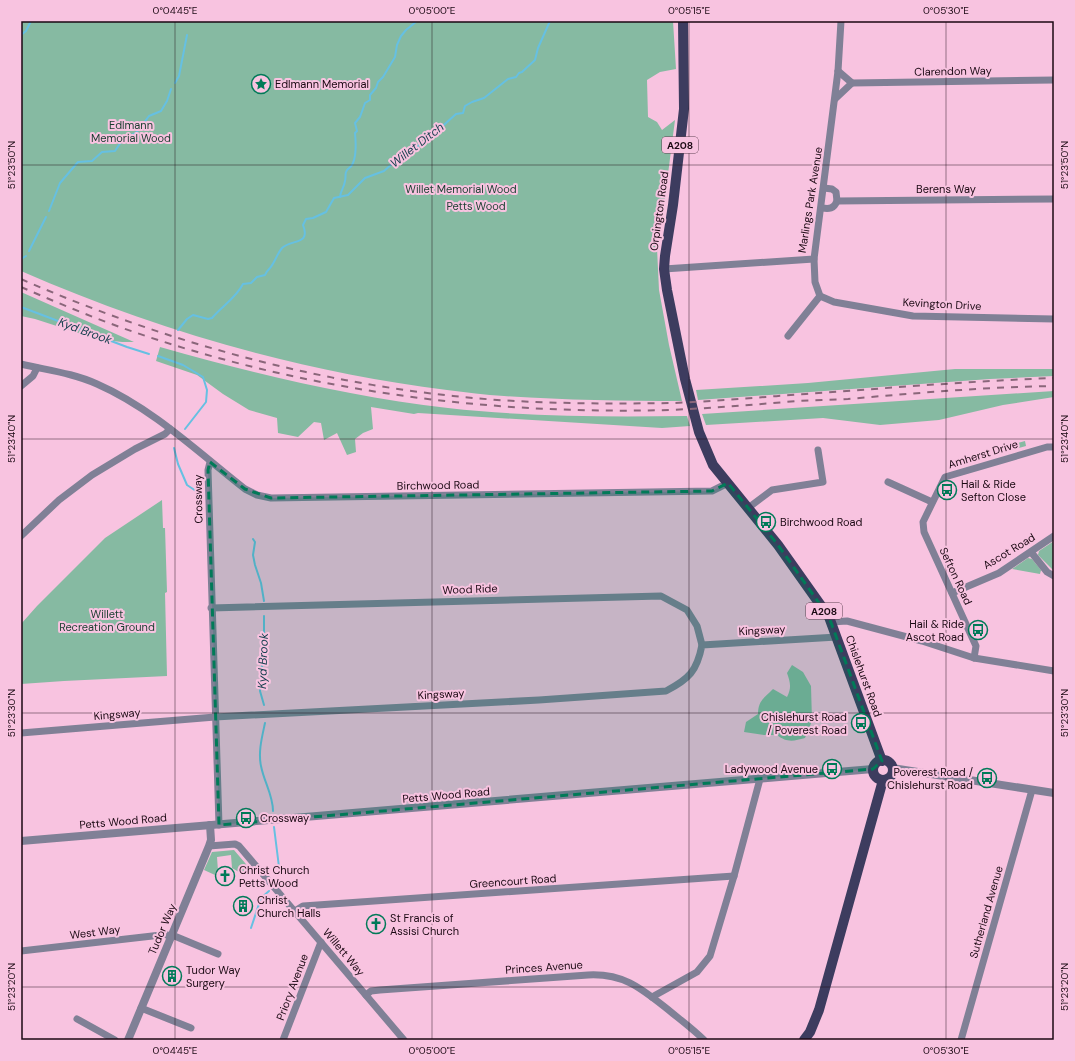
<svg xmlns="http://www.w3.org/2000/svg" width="1075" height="1061" font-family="'DM Sans',sans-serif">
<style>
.green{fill:#86baa2}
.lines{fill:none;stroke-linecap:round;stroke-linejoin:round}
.stream{stroke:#66c0e2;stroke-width:2}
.minor{stroke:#808096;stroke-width:7}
.tertiary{stroke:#808096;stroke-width:8}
.primary{stroke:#3d3c5f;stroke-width:10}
.rail{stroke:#8a667a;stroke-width:2;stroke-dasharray:7 7;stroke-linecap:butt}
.marked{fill:#017a58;fill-opacity:0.2;stroke:#017a58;stroke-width:3;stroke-dasharray:8 5;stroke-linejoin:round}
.ticks{fill:none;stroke:#1b0913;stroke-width:1;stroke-opacity:0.45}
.labels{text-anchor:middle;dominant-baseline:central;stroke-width:4;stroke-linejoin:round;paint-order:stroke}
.shield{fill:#f8c3e0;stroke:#5d4150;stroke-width:1}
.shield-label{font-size:10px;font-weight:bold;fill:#1b0913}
.street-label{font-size:11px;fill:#1b0913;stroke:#f8c3e0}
.poi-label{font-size:11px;fill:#1b0913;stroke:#f8c3e0;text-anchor:start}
.park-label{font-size:11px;fill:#193f30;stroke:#f8c3e0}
.water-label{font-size:12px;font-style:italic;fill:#194150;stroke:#f8c3e0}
.neatline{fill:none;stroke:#1b0913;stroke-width:1.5}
.ticks-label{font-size:10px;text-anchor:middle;fill:#1b0913}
</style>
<rect width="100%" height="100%" fill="#f8c3e0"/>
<g class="green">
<path d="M21,21H673L676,69L660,72L647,80L648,117L657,122L662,130L675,120L661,228L657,248L659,290L669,345L682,401C622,401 563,400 504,396C485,395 466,392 447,390C300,372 156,330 21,271Z"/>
<path d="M21,292L134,342H122L97,339L35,319L21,316Z"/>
<path d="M160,347C255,374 350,397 448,408C527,417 607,417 687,416L690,426L662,428L418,413L414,414L371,407L373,429L363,433L355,439L356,452L347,455L337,433L324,440L321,423L314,422L298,437L278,433L277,418L249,410L223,394L197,375L156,361Z"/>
<path d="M955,369H1054V376L990,379L698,400L696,390L808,383Z"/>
<path d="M1054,391V397L1003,405L939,420L880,425L823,418L706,425L702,414Z"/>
<path d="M1025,441L1026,446L1005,452L1003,447Z"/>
<path d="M162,500L163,528H165L167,592L165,593L167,676L64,681L21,684V624L37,606L105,538Z"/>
<path d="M1054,541V571L1038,555L1039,551Z"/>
<path d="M1028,558L1032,559L1041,570L1040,574L1012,569Z"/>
<path d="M792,665L803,672L811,686L812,721L805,738C794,741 787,743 777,735H764L744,732L746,722L758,714C758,701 764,698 773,689L787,697C792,687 790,682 787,673Z"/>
<path d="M234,850L251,870L244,875L232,868L231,855L217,857L218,871L215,872V875L204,870L212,852Z"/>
</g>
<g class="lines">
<g class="stream">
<path d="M21,35L26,31L31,21"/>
<path d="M175,83L179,76L187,35"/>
<path d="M340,197C341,189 344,188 345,181C346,178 345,175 346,172C347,168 351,168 352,165C357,156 356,143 355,133L357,131L355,123L360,117L365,103L370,100V95L376,88L378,82L383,77L395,57L397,45L401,36L406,30L417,21"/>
<path d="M49,211L60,183L78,162L92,161L102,152L115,151L123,139L136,133L149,116L161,111L167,101L171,89"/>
<path d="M29,251L46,217"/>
<path d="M21,259L26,256"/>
<path d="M21,307L127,347L149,354"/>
<path d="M178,330L187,319L193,315L208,319L212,318C222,306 236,298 243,284L251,283L257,277L265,275C266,272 268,270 270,268C275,262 277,254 282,248C292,239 311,245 303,225L306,219L313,218L326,212L334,198L348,195L365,178L384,171L401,156L425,142L456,114L463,113L465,106L472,102L484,98L508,79L516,77L519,73L522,72L535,60L538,48L550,21"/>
<path d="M158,356L183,365L203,377L207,390L206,402L185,429"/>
<path d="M174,448L178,464L187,485L199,493"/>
<path d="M253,539L255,542L253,555L255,565L261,583L264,601"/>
<path d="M264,705L260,691L264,638V616"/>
<path d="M265,723C262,737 258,752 261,766C264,782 273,795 273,811"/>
<path d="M274,827L279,867"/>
<path d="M251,928L261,898L269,891"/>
</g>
<g class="minor">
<path d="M838,71L852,83L1054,80"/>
<path d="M835,99L852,83"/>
<path d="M837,201L1054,199"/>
<path d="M822,208C829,209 834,209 837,201L836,192L832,189L824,188"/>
<path d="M814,259L815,282L820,296L834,302L913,316L1054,319"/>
<path d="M664,269L814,259L838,71L841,21"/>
<path d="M788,336L820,296"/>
<path d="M21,364C46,370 73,373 97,384C152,408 199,453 245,489L257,495L271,498L712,491L728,483"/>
<path d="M21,386L33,376L37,368"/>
<path d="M210,462L208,470L219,825"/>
<path d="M888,482L932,502"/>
<path d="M748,508L772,490L823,482L818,450"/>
<path d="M21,536L59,500L92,475L135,449L165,434L170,429"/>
<path d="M1031,552L1047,572L1054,576"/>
<path d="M952,593L999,573L1054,536"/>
<path d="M211,608L661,596L687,610L697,626L702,645"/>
<path d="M831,622L847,621L922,641L974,658L1054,671"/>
<path d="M974,658L976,646L924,532L923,522L945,477L1047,447H1054"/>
<path d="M21,733L215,717L539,700L666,691C689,679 697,671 702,645L837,637"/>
<path d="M209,846L235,844L239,846L404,1040"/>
<path d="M295,911L303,906L734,876"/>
<path d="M172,935L218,954"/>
<path d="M21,951L161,935L165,934L171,937"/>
<path d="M366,995L371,991L380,990L588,975C625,973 643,990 671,1012C682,1021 694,1030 704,1040"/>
<path d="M652,997L697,972L710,956L734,876L760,779"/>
<path d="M141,1008L191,1028"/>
<path d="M77,1019L115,1040"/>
<path d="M283,1040L321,942"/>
<path d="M961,1040L1032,790"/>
</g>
<g class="tertiary">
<path d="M892,768L1054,793"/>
<path d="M21,841L873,769"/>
<path d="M128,1040L209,846L211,840L210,825"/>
</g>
<g class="primary">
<path d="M683,21L684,109L673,205L665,256L664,269L667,290L685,379L699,432L713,465L778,545L829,617L882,761"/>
<circle cx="883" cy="770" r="10"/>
<path d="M804,1040L810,1032L819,1010L883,780"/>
</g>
<g class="rail">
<path d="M21,279C158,339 304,380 453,396C526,404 601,404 674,403C718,401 762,397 806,394C889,388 971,381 1054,378"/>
<path d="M21,287C58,303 96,319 134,332C306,391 487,415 669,410C712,408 753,405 796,401C813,400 831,400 848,399C917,393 985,387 1054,386"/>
</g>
</g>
<path class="marked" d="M210,462L245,489L271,498L712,491L728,483L778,545L829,617L882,761L873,769L219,825L208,470Z"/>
<path class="ticks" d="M175,21V1040M432,21V1040M689,21V1040M946,21V1040M21,165H1054M21,439H1054M21,713H1054M21,987H1054"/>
<defs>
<symbol id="sight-ring" viewBox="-11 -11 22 22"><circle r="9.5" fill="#f8c3e0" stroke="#017a58" stroke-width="1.5"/><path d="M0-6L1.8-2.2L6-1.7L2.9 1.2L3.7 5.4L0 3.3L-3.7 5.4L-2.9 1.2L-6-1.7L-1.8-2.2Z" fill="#017a58"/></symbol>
<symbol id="bus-ring" viewBox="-11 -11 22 22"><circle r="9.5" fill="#f8c3e0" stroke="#017a58" stroke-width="1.5"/><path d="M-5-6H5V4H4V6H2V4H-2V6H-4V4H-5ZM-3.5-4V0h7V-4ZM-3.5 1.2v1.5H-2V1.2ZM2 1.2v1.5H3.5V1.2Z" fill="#017a58"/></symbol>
<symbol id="church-ring" viewBox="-11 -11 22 22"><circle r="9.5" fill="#f8c3e0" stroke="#017a58" stroke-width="1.5"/><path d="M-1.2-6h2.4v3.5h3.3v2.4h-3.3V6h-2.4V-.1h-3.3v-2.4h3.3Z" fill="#017a58"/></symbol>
<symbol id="building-ring" viewBox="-11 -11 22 22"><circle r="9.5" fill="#f8c3e0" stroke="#017a58" stroke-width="1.5"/><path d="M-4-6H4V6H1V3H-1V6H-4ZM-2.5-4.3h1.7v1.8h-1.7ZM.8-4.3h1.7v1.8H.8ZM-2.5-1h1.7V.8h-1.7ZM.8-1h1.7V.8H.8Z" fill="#017a58"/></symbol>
</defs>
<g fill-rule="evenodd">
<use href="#sight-ring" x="250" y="73" width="22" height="22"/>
<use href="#bus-ring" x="936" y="479" width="22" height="22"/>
<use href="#bus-ring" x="755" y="511" width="22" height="22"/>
<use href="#bus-ring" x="967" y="619" width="22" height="22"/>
<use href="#bus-ring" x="850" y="712" width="22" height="22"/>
<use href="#bus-ring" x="821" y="758" width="22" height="22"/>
<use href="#bus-ring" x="976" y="767" width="22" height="22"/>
<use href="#bus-ring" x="235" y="807" width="22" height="22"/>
<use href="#church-ring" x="214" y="865" width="22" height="22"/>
<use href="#building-ring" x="232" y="895" width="22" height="22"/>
<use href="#church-ring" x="365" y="913" width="22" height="22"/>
<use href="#building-ring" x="161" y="965" width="22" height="22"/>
</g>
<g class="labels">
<g class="shield">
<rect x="662" y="137" width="36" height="16" rx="3"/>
<rect x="806" y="603" width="36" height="16" rx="3"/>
</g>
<g class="shield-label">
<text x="680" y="145">A208</text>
<text x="824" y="611">A208</text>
</g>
<g class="street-label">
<text transform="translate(953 71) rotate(-1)">Clarendon Way</text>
<text x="946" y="189">Berens Way</text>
<text transform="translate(810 200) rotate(-81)">Marlings Park Avenue</text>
<text transform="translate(659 211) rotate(-82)">Orpington Road</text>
<text transform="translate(942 304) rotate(3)">Kevington Drive</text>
<text transform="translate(983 454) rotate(-17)">Amherst Drive</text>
<text transform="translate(438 485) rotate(-1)">Birchwood Road</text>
<text transform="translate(198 499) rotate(-91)">Crossway</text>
<text transform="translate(1009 551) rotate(-31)">Ascot Road</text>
<text transform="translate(956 576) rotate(65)">Sefton Road</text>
<text transform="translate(470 589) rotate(-2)">Wood Ride</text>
<text transform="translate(762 630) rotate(-3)">Kingsway</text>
<text transform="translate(864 676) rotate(70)">Chislehurst Road</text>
<text transform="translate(441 694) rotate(-3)">Kingsway</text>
<text transform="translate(117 714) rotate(-5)">Kingsway</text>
<text transform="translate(446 795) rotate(-5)">Petts Wood Road</text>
<text transform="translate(123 821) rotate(-5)">Petts Wood Road</text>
<text transform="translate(513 881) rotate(-4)">Greencourt Road</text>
<text transform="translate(986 912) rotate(-74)">Sutherland Avenue</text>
<text transform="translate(162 929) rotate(-67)">Tudor Way</text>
<text transform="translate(95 932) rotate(-7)">West Way</text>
<text transform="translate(344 952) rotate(50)">Willett Way</text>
<text transform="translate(544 967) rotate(-4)">Princes Avenue</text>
<text transform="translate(292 987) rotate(-69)">Priory Avenue</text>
</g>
<g class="poi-label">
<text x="275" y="84">Edlmann Memorial</text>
<text x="961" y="484">Hail &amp; Ride<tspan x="961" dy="13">Sefton Close</tspan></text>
<text x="780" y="522">Birchwood Road</text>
<text x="964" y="624" text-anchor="end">Hail &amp; Ride<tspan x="964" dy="13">Ascot Road</tspan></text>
<text x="847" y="717" text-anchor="end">Chislehurst Road<tspan x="847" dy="13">/ Poverest Road</tspan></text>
<text x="818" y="769" text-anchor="end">Ladywood Avenue</text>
<text x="973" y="772" text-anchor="end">Poverest Road /<tspan x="973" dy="13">Chislehurst Road</tspan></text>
<text x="260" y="818">Crossway</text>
<text x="239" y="870">Christ Church<tspan x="239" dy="13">Petts Wood</tspan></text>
<text x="257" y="900">Christ<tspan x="257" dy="13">Church Halls</tspan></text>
<text x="390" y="918">St Francis of<tspan x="390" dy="13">Assisi Church</tspan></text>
<text x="186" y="970">Tudor Way<tspan x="186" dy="13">Surgery</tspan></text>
</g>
<g class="park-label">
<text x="131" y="125">Edlmann<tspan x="131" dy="13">Memorial Wood</tspan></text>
<text x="461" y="189">Willet Memorial Wood</text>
<text x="476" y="206">Petts Wood</text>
<text x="107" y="614">Willett<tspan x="107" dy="13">Recreation Ground</tspan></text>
</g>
<g class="water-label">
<text transform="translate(417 145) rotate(-38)">Willet Ditch</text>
<text transform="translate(85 331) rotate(20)">Kyd Brook</text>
<text transform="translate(263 661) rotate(-88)">Kyd Brook</text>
</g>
</g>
<rect width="1075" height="1061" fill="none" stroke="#f8c3e0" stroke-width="44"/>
<rect x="22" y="22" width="1031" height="1017" class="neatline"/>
<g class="ticks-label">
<text x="175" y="14">0°04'45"E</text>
<text x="432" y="14">0°05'00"E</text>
<text x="689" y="14">0°05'15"E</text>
<text x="946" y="14">0°05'30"E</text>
<text transform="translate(11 165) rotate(-90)" y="4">51°23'50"N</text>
<text transform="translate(1064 165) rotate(-90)" y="4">51°23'50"N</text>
<text transform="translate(11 439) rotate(-90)" y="4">51°23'40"N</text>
<text transform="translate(1064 439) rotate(-90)" y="4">51°23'40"N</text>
<text transform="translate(11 713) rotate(-90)" y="4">51°23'30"N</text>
<text transform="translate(1064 713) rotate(-90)" y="4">51°23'30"N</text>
<text transform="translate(11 987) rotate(-90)" y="4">51°23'20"N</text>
<text transform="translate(1064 987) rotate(-90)" y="4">51°23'20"N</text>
<text x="175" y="1054">0°04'45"E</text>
<text x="432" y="1054">0°05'00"E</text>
<text x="689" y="1054">0°05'15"E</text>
<text x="946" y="1054">0°05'30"E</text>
</g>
</svg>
